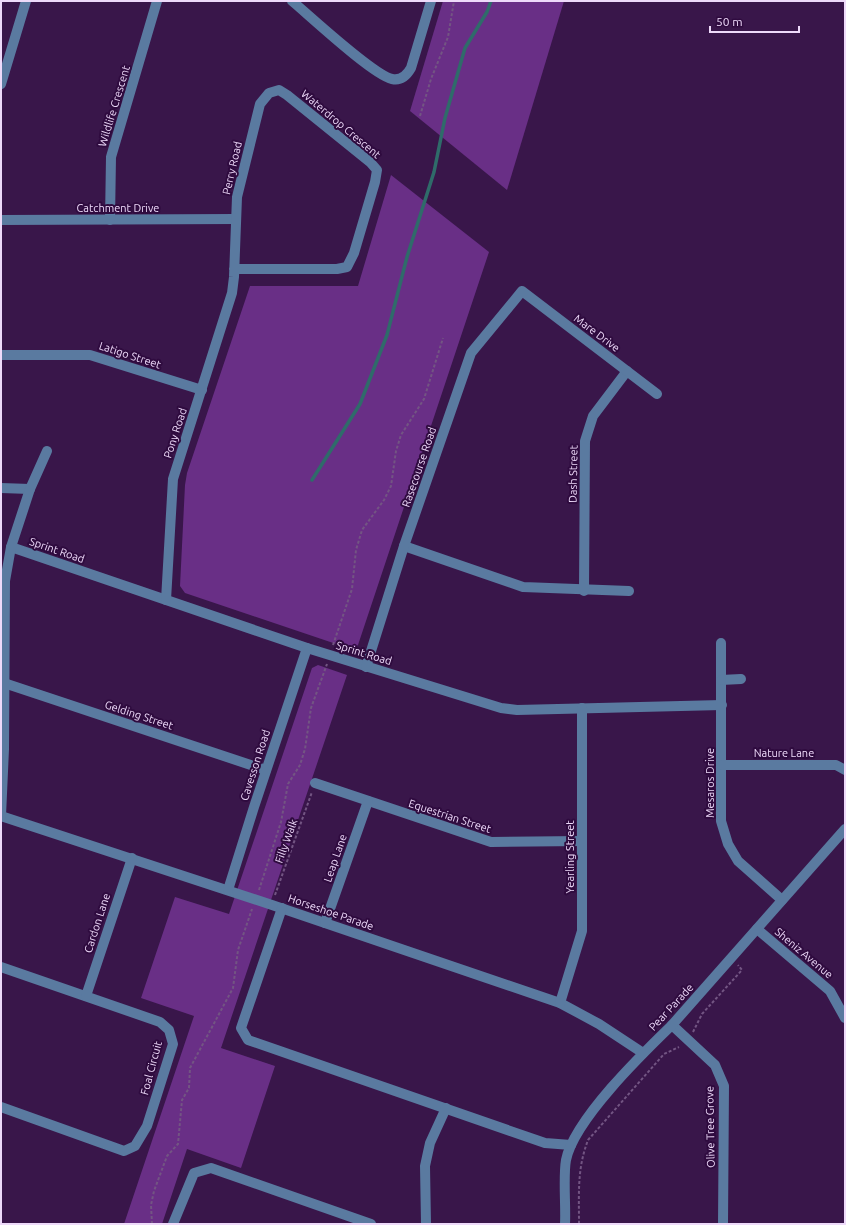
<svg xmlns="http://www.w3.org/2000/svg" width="846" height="1225" font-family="Ubuntu,sans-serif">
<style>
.green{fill:#692f86}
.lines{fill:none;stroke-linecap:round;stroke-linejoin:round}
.stream{stroke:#2f6b6a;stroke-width:3.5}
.path{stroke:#735583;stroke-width:2;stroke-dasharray:3 2;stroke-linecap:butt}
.minor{stroke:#5a7aa0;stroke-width:10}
.labels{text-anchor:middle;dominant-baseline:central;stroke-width:4;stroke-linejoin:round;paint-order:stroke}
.street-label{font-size:11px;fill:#eedafa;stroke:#2f0b3f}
</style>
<rect width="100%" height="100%" fill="#39164a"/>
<g class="green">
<path d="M443,1H564L507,190L410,111Z"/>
<path d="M391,175L489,252L358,645L351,649L185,593L180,586L185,485L187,473L250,286H358Z"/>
<path d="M318,665L347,675L221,1048L275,1066L241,1168L187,1149L162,1224H124L194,1016L141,998L175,897L229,914L312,668Z"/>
</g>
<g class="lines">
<path class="stream" d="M312,480L360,404L387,335L407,257L434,172L445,118L465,48L487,12L491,1"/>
<g class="path">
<path d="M420,116L431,79L448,37L454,1"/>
<path d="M333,645L352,589L356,550L362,530L384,500L391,486L396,451L401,435L424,399L443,338"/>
<path d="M259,890L281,822L288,784L300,765L305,749L311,708L327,664"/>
<path d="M275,895L312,792"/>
<path d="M693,1032L702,1014L742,970L738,965"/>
<path d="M152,1224L151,1205L154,1191L167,1156L178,1144L182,1100L189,1088L190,1068L233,988L238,950L252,909"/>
<path d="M579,1224C579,1193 577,1169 588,1140L664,1054L679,1047"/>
</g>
<g class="minor">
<path d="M292,1C310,16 373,75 392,79C401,81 407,75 411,68L431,1"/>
<path d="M1,84L26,1"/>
<path d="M1,220L236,219"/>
<path d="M110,220L111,157L157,1"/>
<path d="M1,355H90L202,390"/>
<path d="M1,488L30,489"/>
<path d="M404,546L523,587L629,591"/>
<path d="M11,547L307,648L501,708L517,710L722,705"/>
<path d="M584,591L585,441L593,416L627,371"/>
<path d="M166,600L173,479L232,293L234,277L237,197L260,104L269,93L279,90L287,95L370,162L377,170L375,182L354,253L347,267L337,269H234"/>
<path d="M721,643V821L728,844L738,861L782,900"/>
<path d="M366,667L404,546L471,353L522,291L657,394"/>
<path d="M721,680L741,679"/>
<path d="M4,683L266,770"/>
<path d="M722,765H836L845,770"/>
<path d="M315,783L491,842L582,841"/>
<path d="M1,816L272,905L560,1003L599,1024L643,1053"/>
<path d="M1,816L4,749L5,581L11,547L30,489L47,451"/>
<path d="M228,890L254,807L307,648"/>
<path d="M282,908L241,1028L248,1040L545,1143L571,1145"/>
<path d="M325,923L368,801"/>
<path d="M757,929L830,991L845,1018"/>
<path d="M1,967L160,1022L169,1030L173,1044L147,1126L135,1146L124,1151L1,1107"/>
<path d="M86,996L132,858"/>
<path d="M560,1003L582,931V708"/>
<path d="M672,1025L715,1065L724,1086L723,1224"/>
<path d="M173,1224L194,1173L211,1168L371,1224"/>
<path d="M426,1224L425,1166L430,1143L446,1108"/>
<path d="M565,1224C566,1206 563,1177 566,1160C574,1120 642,1054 672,1025L845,829"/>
</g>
</g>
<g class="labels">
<g class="street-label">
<text transform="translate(114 106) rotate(-73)">Wildlife Crescent</text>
<text transform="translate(341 124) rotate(40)">Waterdrop Crescent</text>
<text transform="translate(232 168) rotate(-77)">Perry Road</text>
<text x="118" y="208">Catchment Drive</text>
<text transform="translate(597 333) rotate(37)">Mare Drive</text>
<text transform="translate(130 355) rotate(18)">Latigo Street</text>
<text transform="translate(175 433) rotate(-72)">Pony Road</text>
<text transform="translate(419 467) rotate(-71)">Rasecourse Road</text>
<text transform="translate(573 474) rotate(-89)">Dash Street</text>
<text transform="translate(57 550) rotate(19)">Sprint Road</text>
<text transform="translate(364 653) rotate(17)">Sprint Road</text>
<text transform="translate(139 715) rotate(18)">Gelding Street</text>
<text x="784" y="753">Nature Lane</text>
<text transform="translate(255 765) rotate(-72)">Cavesson Road</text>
<text transform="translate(710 783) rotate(-90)">Mesaros Drive</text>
<text transform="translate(450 816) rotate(18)">Equestrian Street</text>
<text transform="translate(286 841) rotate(-70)">Filly Walk</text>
<text transform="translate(570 857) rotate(-90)">Yearling Street</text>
<text transform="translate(335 858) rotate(-71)">Leap Lane</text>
<text transform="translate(331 912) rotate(19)">Horseshoe Parade</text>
<text transform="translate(97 923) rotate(-72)">Cardon Lane</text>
<text transform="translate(804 953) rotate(40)">Sheniz Avenue</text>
<text transform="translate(671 1007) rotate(-47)">Pear Parade</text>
<text transform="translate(151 1068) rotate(-75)">Foal Circuit</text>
<text transform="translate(710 1127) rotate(-91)">Olive Tree Grove</text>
</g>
</g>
<rect width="846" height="1225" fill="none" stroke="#eedafa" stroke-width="4"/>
<path d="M710 26v6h89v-6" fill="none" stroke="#eedafa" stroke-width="2"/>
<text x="716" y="26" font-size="12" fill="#eedafa" stroke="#2f0b3f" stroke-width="3" paint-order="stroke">50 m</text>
</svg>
